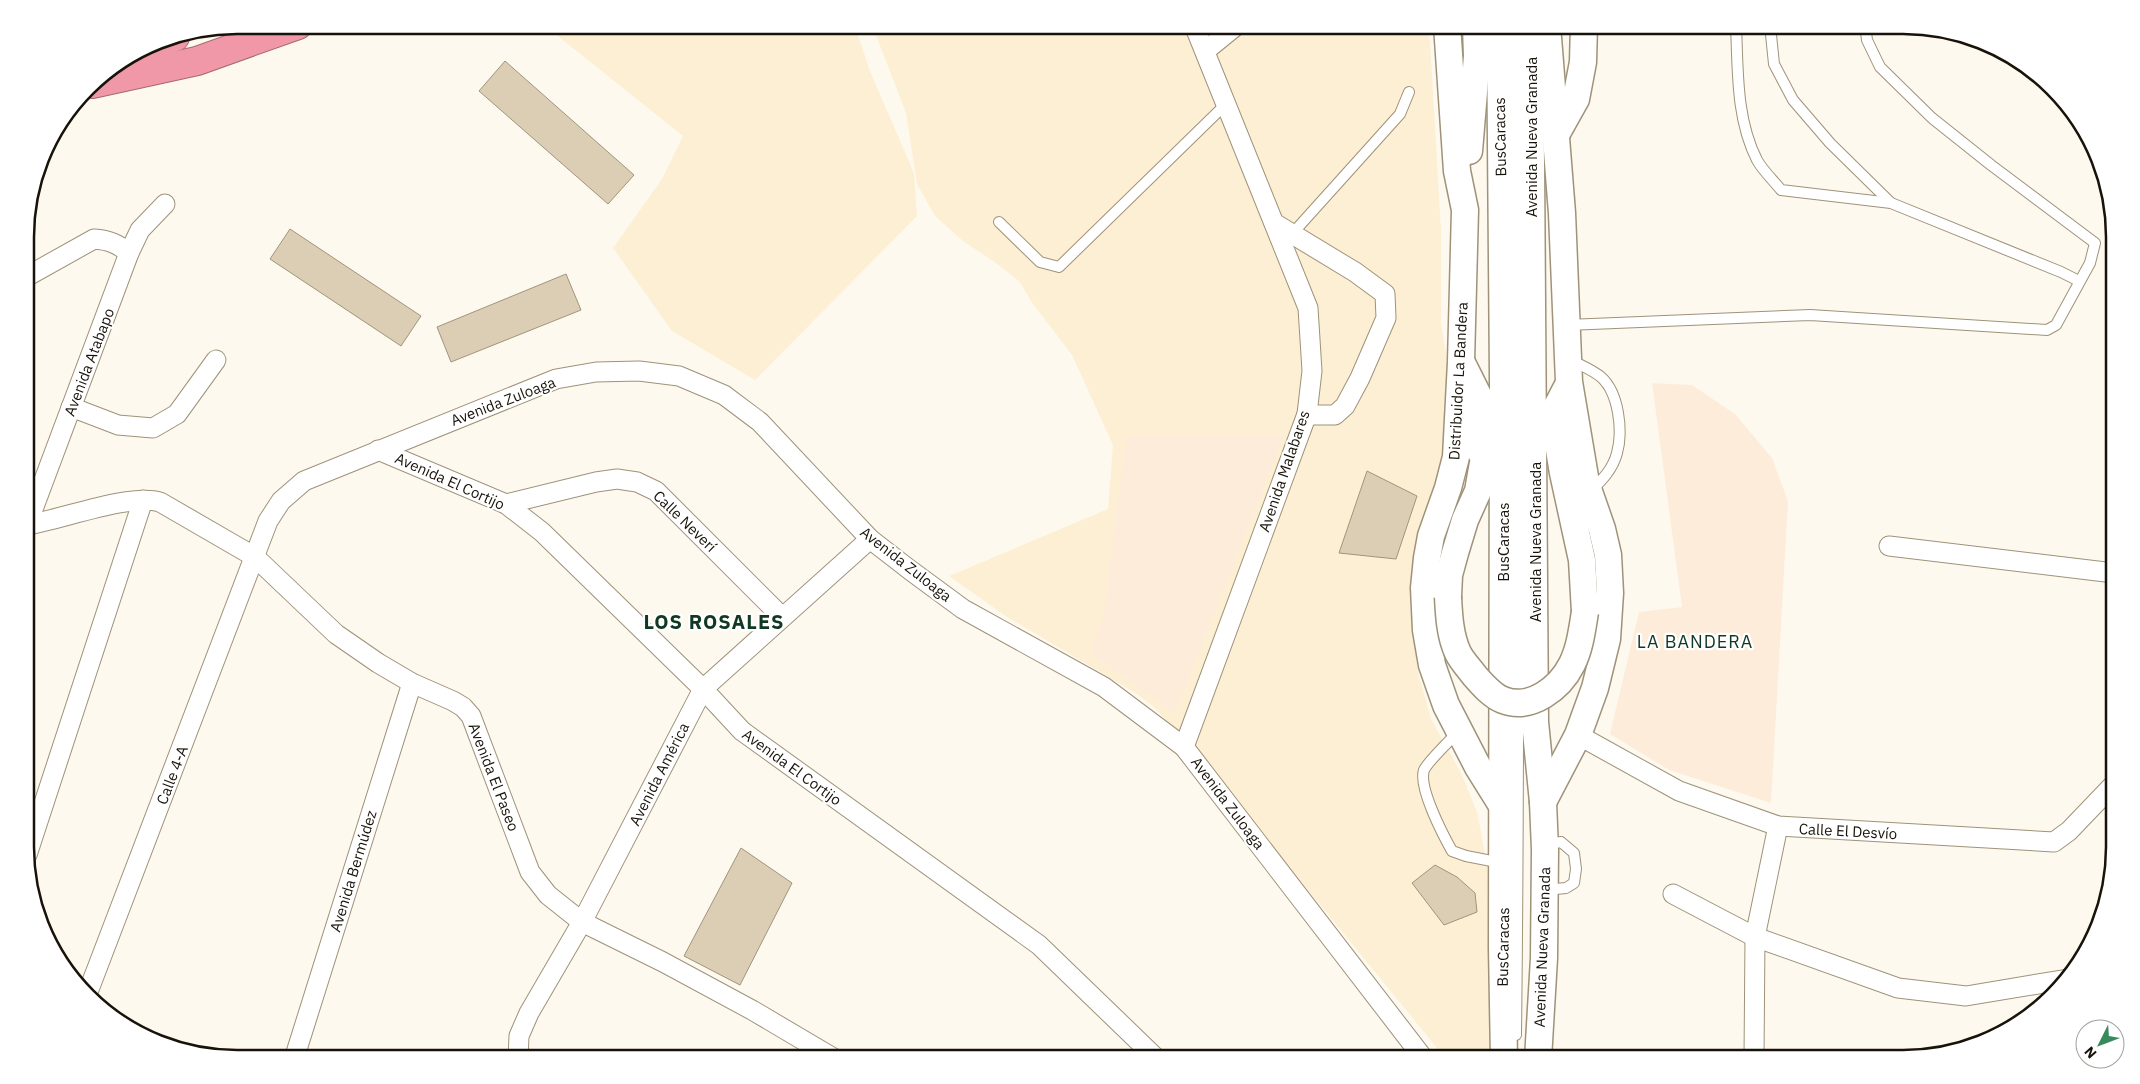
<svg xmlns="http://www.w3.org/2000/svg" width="2140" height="1084" font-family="'IBM Plex Sans',sans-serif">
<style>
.built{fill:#fdefd3}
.industrial{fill:#feecdb}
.building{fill:#dcceb4;stroke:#a1947b}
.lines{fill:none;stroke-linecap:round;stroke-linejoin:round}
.lane-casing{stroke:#9f9279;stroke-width:12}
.street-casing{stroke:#9f9279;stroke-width:21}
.secondary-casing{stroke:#9f9279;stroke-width:29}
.highway-casing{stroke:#a46970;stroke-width:30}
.lane{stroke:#fff;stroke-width:10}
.street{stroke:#fff;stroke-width:19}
.secondary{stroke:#fff;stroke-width:26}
.highway{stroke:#f098a7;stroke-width:28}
.secondary-bridge-casing{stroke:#9f9279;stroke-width:29;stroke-linecap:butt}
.secondary-bridge{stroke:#fff;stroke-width:26}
.labels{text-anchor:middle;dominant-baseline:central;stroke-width:4.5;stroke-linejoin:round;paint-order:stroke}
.street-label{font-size:15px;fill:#18130a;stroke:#fff}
.quarter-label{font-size:18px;letter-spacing:1px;fill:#103822;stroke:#fff}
.district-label{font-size:20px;font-weight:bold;letter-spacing:1px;fill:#103822;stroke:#fff}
.rim{fill:none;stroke:#18130a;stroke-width:2.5}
</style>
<rect width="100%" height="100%" fill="#fef9ee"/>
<g class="built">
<path d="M544,25H855L869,69L914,173L917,216L755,380L672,331L613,248L662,179L683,136Z"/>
<path d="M872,25H1429L1441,230V323L1450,379L1452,432L1412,584L1410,606L1418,672L1431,719L1461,773L1477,812L1487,863L1493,922L1501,1059H1446L1203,761L1155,708L1134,692L1007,617L949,576L1108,509L1113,445L1072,355L1033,304L1019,281L996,263L963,241L935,216L917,184L906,113Z"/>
</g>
<g class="industrial">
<path d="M1652,383L1692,385L1735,414L1772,458L1788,501L1771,803L1669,770L1610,734L1639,612L1682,607Z"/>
<path d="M1126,436H1284L1175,714L1091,654L1104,611Z"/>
</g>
<g class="building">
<path d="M505,61L634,175L608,204L479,91Z"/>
<path d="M290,229L421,316L401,346L270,259Z"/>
<path d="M566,274L581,310L451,362L437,327Z"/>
<path d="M1367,471L1417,496L1396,559L1339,553Z"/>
<path d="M741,848L792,883L740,985L684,956Z"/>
<path d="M1435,865L1457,877L1475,893L1477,912L1444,925L1412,883Z"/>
</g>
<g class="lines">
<defs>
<g id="lane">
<path d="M1514,25C1518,362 1520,698 1516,1035"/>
<path d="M1736,25C1738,70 1736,119 1757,160C1763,171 1774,181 1781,190L1891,203L2061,272L2079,281"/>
<path d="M1770,25L1774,64L1793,100L1830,143L1891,203"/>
<path d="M999,222L1040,262L1059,267L1226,104"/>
<path d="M1292,234L1400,114L1409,92"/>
<path d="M1567,325L1810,315L2047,330L2056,325L2090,263L2095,243L1991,165L1932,118L1880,67L1867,40L1865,25"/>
<path d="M1571,360C1580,365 1593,370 1601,377C1619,393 1623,431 1617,453C1613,469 1602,480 1591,491"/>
<path d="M1458,732C1451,739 1427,763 1424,770C1418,787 1443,835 1452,851L1466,856L1502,863"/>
<path d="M1545,890L1566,888L1574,883L1576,869L1574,853L1561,842L1545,844"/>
</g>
<g id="street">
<path d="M1205,51L1237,25"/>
<path d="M1274,223L1355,272L1385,294L1386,318L1360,378L1345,406L1335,415H1311L1307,414"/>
<path d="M26,277L94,239C109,240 118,244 129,253"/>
<path d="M71,407L118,425L153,428L177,414L216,360"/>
<path d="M378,450L506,504L542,532L703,689L742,731L1039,945L1157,1059"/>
<path d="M506,504L596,482L617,479L637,482L656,491L782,617"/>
<path d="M26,525C61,520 129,493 160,502L255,557L336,634L378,663L412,683L453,701L463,707L471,716L530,872L548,895L582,922L663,962L752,1010L835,1059"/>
<path d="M26,528L129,253L140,230L165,204"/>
<path d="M1889,546L2114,573"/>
<path d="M1578,735L1679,791L1778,826L2054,842L2069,831L2115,783"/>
<path d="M1184,747L1307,414L1312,371L1308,308L1194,25"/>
<path d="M27,855L143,500"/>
<path d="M1673,894L1755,937L1898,988L1966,996L2068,979"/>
<path d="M88,992L268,521L281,501L304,481L556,379L596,372L639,371L679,376L724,395L760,422L870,539L910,570L963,609L1104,687L1184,747L1424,1059"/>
<path d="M294,1059L412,683"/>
<path d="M518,1059L519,1036L529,1013L582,922L703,689L870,539"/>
<path d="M1754,1059L1755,937L1778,826"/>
</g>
<g id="secondary">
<path d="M1447,25L1457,171L1465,210L1461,362L1456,457L1448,488L1431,536L1427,558L1424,588L1426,630L1432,665L1446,705L1478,767L1503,807"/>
<path d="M1500,25L1503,378L1502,948L1504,1059"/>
<path d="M1530,25L1535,722L1543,802L1545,850L1544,958L1538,1059"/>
<path d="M1557,133L1576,99L1583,62L1584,25"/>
<path d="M1469,151L1477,56L1476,25"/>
<path d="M1462,363L1480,399L1479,450"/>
<path d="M1567,387L1557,406L1556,432L1563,473L1582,560L1585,612"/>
<path d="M1448,597L1449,575L1455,553L1465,520L1478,491L1489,429"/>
<path d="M1543,802L1578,735L1595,688L1607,639L1610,593L1608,555L1602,529L1586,483L1569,382L1562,213L1547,25"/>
</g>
<g id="highway">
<path d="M146,47L175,37"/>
<path d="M92,84L197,61L298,25"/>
</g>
</defs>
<use href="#lane" class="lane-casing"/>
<use href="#street" class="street-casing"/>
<use href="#secondary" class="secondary-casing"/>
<use href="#highway" class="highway-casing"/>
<use href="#lane" class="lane"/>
<use href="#street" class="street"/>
<use href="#secondary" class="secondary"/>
<use href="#highway" class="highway"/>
<defs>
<path id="secondary-bridge" d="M1448,597C1449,616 1450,636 1458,653C1462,661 1469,668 1474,675C1482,684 1492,696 1503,700C1531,711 1560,688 1572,664C1580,648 1582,630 1585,612"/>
</defs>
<use href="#secondary-bridge" class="secondary-bridge-casing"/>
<use href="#secondary-bridge" class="secondary-bridge"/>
</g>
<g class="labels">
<g class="street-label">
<text transform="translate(1500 137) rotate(-91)">BusCaracas</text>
<text transform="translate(1531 137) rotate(-90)">Avenida Nueva Granada</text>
<text transform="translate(89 362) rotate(-69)">Avenida Atabapo</text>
<text transform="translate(1458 381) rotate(-87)">Distribuidor La Bandera</text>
<text transform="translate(503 401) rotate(-21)">Avenida Zuloaga</text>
<text transform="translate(1284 471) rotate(-71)">Avenida Malabares</text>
<text transform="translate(450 481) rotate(24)">Avenida El Cortijo</text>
<text transform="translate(685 521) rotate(44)">Calle Neverí</text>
<text transform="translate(1503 542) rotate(-90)">BusCaracas</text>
<text transform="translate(1535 542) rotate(-90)">Avenida Nueva Granada</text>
<text transform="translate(906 564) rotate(38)">Avenida Zuloaga</text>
<text transform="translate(792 767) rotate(36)">Avenida El Cortijo</text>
<text transform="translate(659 774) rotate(-63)">Avenida América</text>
<text transform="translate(172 775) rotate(-69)">Calle 4-A</text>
<text transform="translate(494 777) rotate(69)">Avenida El Paseo</text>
<text transform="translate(1228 803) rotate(53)">Avenida Zuloaga</text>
<text transform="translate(1848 831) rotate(3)">Calle El Desvío</text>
<text transform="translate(353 871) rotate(-73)">Avenida Bermúdez</text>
<text transform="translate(1503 947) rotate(-89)">BusCaracas</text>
<text transform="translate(1542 947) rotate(-88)">Avenida Nueva Granada</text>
</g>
<g class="quarter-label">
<text x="1695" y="641">LA BANDERA</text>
</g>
<g class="district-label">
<text x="714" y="621">LOS ROSALES</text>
</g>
</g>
<path d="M0 0H2140V1084H0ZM237 34H1903A203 203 0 0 1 2106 237V847A203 203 0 0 1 1903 1050H237A203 203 0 0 1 34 847V237A203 203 0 0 1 237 34Z" fill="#fff" fill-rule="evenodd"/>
<path class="rim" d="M237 34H1903A203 203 0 0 1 2106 237V847A203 203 0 0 1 1903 1050H237A203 203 0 0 1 34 847V237A203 203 0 0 1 237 34Z"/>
<g transform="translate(2100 1044) rotate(228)"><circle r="24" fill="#ffffff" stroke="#a3a19d"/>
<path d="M0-4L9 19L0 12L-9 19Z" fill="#388a5c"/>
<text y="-8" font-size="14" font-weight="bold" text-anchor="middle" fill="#18130a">N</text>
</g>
</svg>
